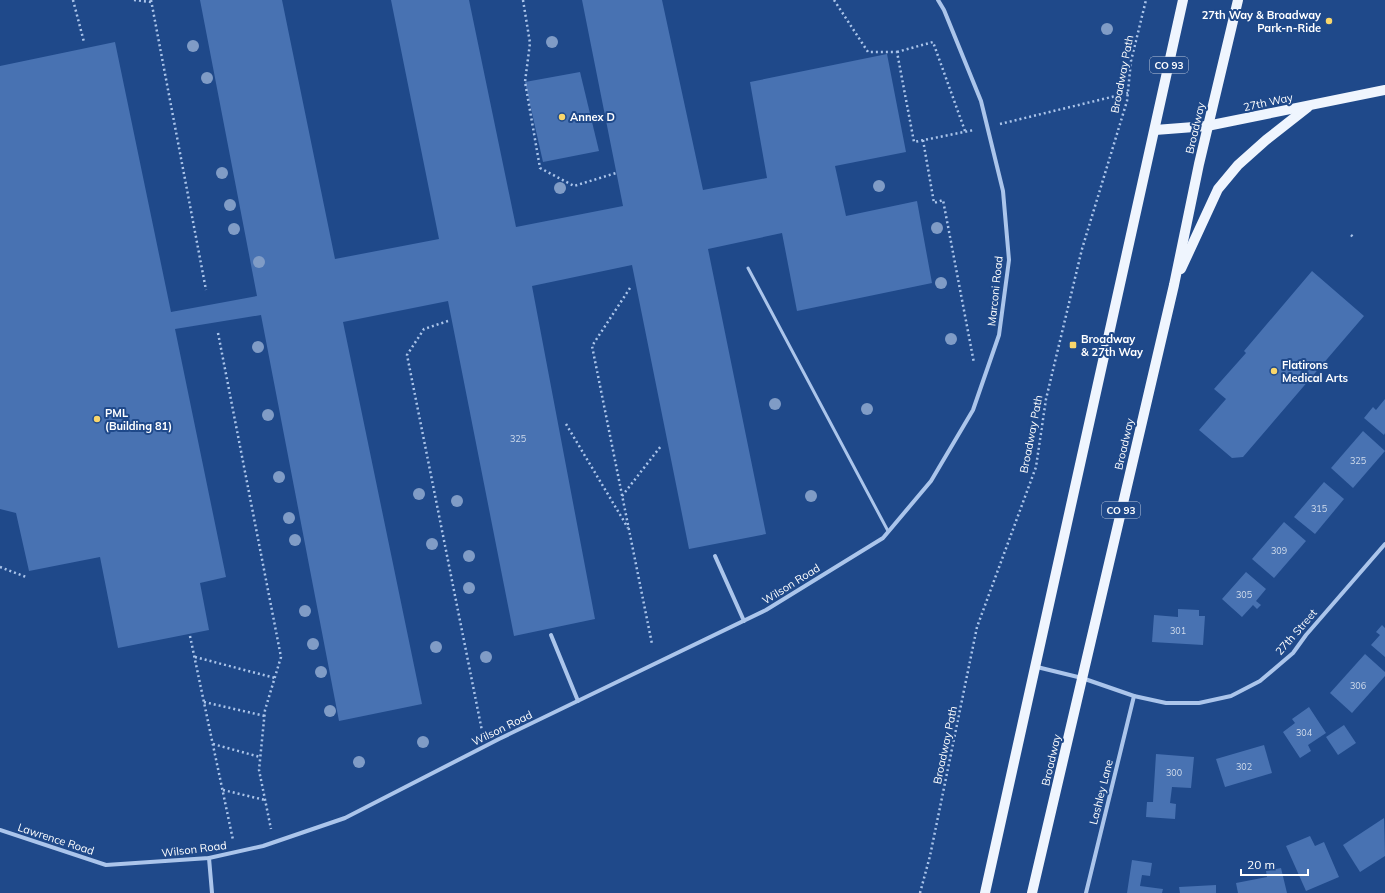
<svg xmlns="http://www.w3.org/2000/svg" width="1385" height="893" font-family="Mulish,sans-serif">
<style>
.building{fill:#4872b2}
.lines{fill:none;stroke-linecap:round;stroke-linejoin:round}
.path{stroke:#abc5eb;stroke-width:2.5;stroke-dasharray:2 3;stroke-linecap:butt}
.service{stroke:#abc5eb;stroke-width:3}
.minor{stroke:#abc5eb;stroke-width:4}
.primary{stroke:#eff5fe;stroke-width:10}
.tree{fill:#809cc6}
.poi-dot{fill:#f9d66b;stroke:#1f498a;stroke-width:1.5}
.labels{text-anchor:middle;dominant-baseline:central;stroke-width:4;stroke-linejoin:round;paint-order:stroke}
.number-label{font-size:9px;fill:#d1dcec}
.shield{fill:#1f498a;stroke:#bcc8dc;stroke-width:1}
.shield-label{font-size:10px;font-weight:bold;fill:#fff}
.poi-label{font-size:11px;font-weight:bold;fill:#fff;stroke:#1f498a;text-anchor:start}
.street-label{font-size:11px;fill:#fff;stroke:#1f498a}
</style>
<rect width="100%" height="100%" fill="#1f498a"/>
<g class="building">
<path d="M200,0H282L335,259L439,239L391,0H469L516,227L623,206L582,0H662L703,190L767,178L750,82L887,54L906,152L835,166L846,216L917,201L932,283L797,311L782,233L708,249L766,534L689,549L632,265L532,286L595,619L514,636L448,301L343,322L422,704L339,721L261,315L175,329L226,577L200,583L209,630L118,648L100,557L29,571L16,513L0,509V66L115,42L171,312L257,296Z"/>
<path d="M580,72L599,151L543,162L525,82Z"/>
<path d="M1312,271L1364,316L1243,457L1232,458L1199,430L1226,399L1214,389L1246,353L1244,351Z"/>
<path d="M1385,399V433L1384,435L1364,418L1373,407L1376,410Z"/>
<path d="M1363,431L1385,451L1353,488L1331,468Z"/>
<path d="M1324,482L1344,499L1315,534L1294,517Z"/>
<path d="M1284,522L1306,541L1274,578L1252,559Z"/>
<path d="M1246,572L1266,589L1256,601L1261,605L1257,609L1253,605L1242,617L1222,599Z"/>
<path d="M1178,609L1199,610V616H1205L1203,645L1152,642L1154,615L1178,617Z"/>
<path d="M1382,625L1385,628V657L1371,645L1380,635L1376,632Z"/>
<path d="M1365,654L1385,672V676L1352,713L1330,693Z"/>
<path d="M1309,707L1326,733L1308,745L1311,751L1300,758L1283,732L1295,723L1292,719Z"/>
<path d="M1344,725L1356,743L1338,755L1326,737Z"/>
<path d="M1264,745L1272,773L1225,787L1216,759Z"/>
<path d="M1156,754L1194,757L1191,788L1172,787L1170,803L1176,804L1175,819L1146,817L1147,802H1153Z"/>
<path d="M1384,818L1385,856L1360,872L1343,845Z"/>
<path d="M1310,836L1315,846L1324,842L1339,877L1306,891L1286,846Z"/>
<path d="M1132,860L1152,863L1150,876L1142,875L1140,886L1163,889L1162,893H1127Z"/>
<path d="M1281,868L1287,893H1238L1236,883L1267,877L1266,871Z"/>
<path d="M1216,885V893H1180L1179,887Z"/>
</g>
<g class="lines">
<g class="path">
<path d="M73,0L84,42"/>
<path d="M134,0L151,2"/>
<path d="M151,0L206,290"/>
<path d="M523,0L530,43L525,82L540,168L574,186L616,173"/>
<path d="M834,0L868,52H897L914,142L974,130"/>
<path d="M897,52L933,42L965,131"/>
<path d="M1000,124L1128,93"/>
<path d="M923,140L934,203L943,200L974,363"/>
<path d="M1351,235L1353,237"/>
<path d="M630,288L592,346L652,644"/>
<path d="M448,321L424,329L407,355L482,731"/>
<path d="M218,333L281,657L265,710L259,770L271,829"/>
<path d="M566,424L628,528"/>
<path d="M622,496L661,446"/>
<path d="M0,567L26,577"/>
<path d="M190,636L233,840"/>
<path d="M195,657L275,678"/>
<path d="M204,702L265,716"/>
<path d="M213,744L260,757"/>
<path d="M223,790L265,800"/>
<path d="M920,893L930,856L977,627L1036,467L1046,399L1082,249L1127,101L1131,61L1146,0"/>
</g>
<path class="service" d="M748,268L888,531"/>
<g class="minor">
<path d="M715,556L744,621"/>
<path d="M551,635L578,701"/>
<path d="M1037,667L1082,678L1134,696L1166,703H1199L1231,696L1260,681L1293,653L1306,635L1385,544"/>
<path d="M0,830L106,865L209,858L263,846L345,818L499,739L766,610L883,538L931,481L973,410L999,335L1009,260L1003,191L981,101L944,10L938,0"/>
<path d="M209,858L212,893"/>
<path d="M1086,893L1134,696"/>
</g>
<g class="primary">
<path d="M1155,130L1207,126L1385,90"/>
<path d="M1181,269L1218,189L1238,165L1266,140L1308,107"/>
<path d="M985,893C1053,596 1118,298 1183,0"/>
<path d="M1032,893L1174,285L1199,164L1238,0"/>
</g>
</g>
<g class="tree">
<circle cx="1107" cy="29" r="6"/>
<circle cx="552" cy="42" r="6"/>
<circle cx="193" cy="46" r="6"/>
<circle cx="207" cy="78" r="6"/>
<circle cx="222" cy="173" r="6"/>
<circle cx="879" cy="186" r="6"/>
<circle cx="560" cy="188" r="6"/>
<circle cx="230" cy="205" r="6"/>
<circle cx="937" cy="228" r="6"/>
<circle cx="234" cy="229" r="6"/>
<circle cx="259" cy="262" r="6"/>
<circle cx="941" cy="283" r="6"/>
<circle cx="951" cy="339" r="6"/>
<circle cx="258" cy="347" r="6"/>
<circle cx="775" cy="404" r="6"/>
<circle cx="867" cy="409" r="6"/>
<circle cx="268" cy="415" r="6"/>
<circle cx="279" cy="477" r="6"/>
<circle cx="419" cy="494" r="6"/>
<circle cx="811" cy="496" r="6"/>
<circle cx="457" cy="501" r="6"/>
<circle cx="289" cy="518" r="6"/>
<circle cx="295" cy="540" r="6"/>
<circle cx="432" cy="544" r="6"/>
<circle cx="469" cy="556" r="6"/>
<circle cx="469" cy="588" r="6"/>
<circle cx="305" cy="611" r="6"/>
<circle cx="313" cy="644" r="6"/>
<circle cx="436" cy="647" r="6"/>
<circle cx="486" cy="657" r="6"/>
<circle cx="321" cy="672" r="6"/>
<circle cx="330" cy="711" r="6"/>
<circle cx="423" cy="742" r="6"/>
<circle cx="359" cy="762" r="6"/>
</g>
<g class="poi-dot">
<circle cx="1329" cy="21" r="4"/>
<circle cx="562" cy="117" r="4"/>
<rect x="1069" y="341" width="8" height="8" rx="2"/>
<circle cx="1274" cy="371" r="4"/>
<circle cx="97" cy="419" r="4"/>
</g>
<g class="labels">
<g class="number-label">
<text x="518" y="438">325</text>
<text x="1358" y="460">325</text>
<text x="1319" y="508">315</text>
<text x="1279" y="550">309</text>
<text x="1244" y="594">305</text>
<text x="1178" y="630">301</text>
<text x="1358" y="685">306</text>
<text x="1304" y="732">304</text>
<text x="1244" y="766">302</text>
<text x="1174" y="772">300</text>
</g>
<g class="shield">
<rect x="1150" y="57" width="38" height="16" rx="3"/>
<rect x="1102" y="502" width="38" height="16" rx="3"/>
</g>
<g class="shield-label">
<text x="1169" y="65">CO 93</text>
<text x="1121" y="510">CO 93</text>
</g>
<g class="poi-label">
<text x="1321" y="15" text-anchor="end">27th Way &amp; Broadway<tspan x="1321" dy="13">Park-n-Ride</tspan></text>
<text x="570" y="117">Annex D</text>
<text x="1081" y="339">Broadway<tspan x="1081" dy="13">&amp; 27th Way</tspan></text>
<text x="1282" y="365">Flatirons<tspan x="1282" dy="13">Medical Arts</tspan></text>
<text x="105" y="413">PML<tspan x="105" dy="13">(Building 81)</tspan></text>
</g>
<g class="street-label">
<text transform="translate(1122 74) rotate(-79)">Broadway Path</text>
<text transform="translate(1268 102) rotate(-12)">27th Way</text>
<text transform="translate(1195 128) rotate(-77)">Broadway</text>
<text transform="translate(995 291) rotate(-84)">Marconi Road</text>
<text transform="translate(1031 434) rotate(-79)">Broadway Path</text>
<text transform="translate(1124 444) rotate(-77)">Broadway</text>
<text transform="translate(791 584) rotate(-32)">Wilson Road</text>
<text transform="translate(1296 632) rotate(-49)">27th Street</text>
<text transform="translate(502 728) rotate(-26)">Wilson Road</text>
<text transform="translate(945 745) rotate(-78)">Broadway Path</text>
<text transform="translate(1051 760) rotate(-77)">Broadway</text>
<text transform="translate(1101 792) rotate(-76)">Lashley Lane</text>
<text transform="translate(56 839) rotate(18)">Lawrence Road</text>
<text transform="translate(194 849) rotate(-7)">Wilson Road</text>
</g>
</g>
<path d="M1241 869v6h67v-6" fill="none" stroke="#ffffff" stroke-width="2"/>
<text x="1247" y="869" font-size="12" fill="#ffffff" stroke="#1f498a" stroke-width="3" paint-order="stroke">20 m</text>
</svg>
